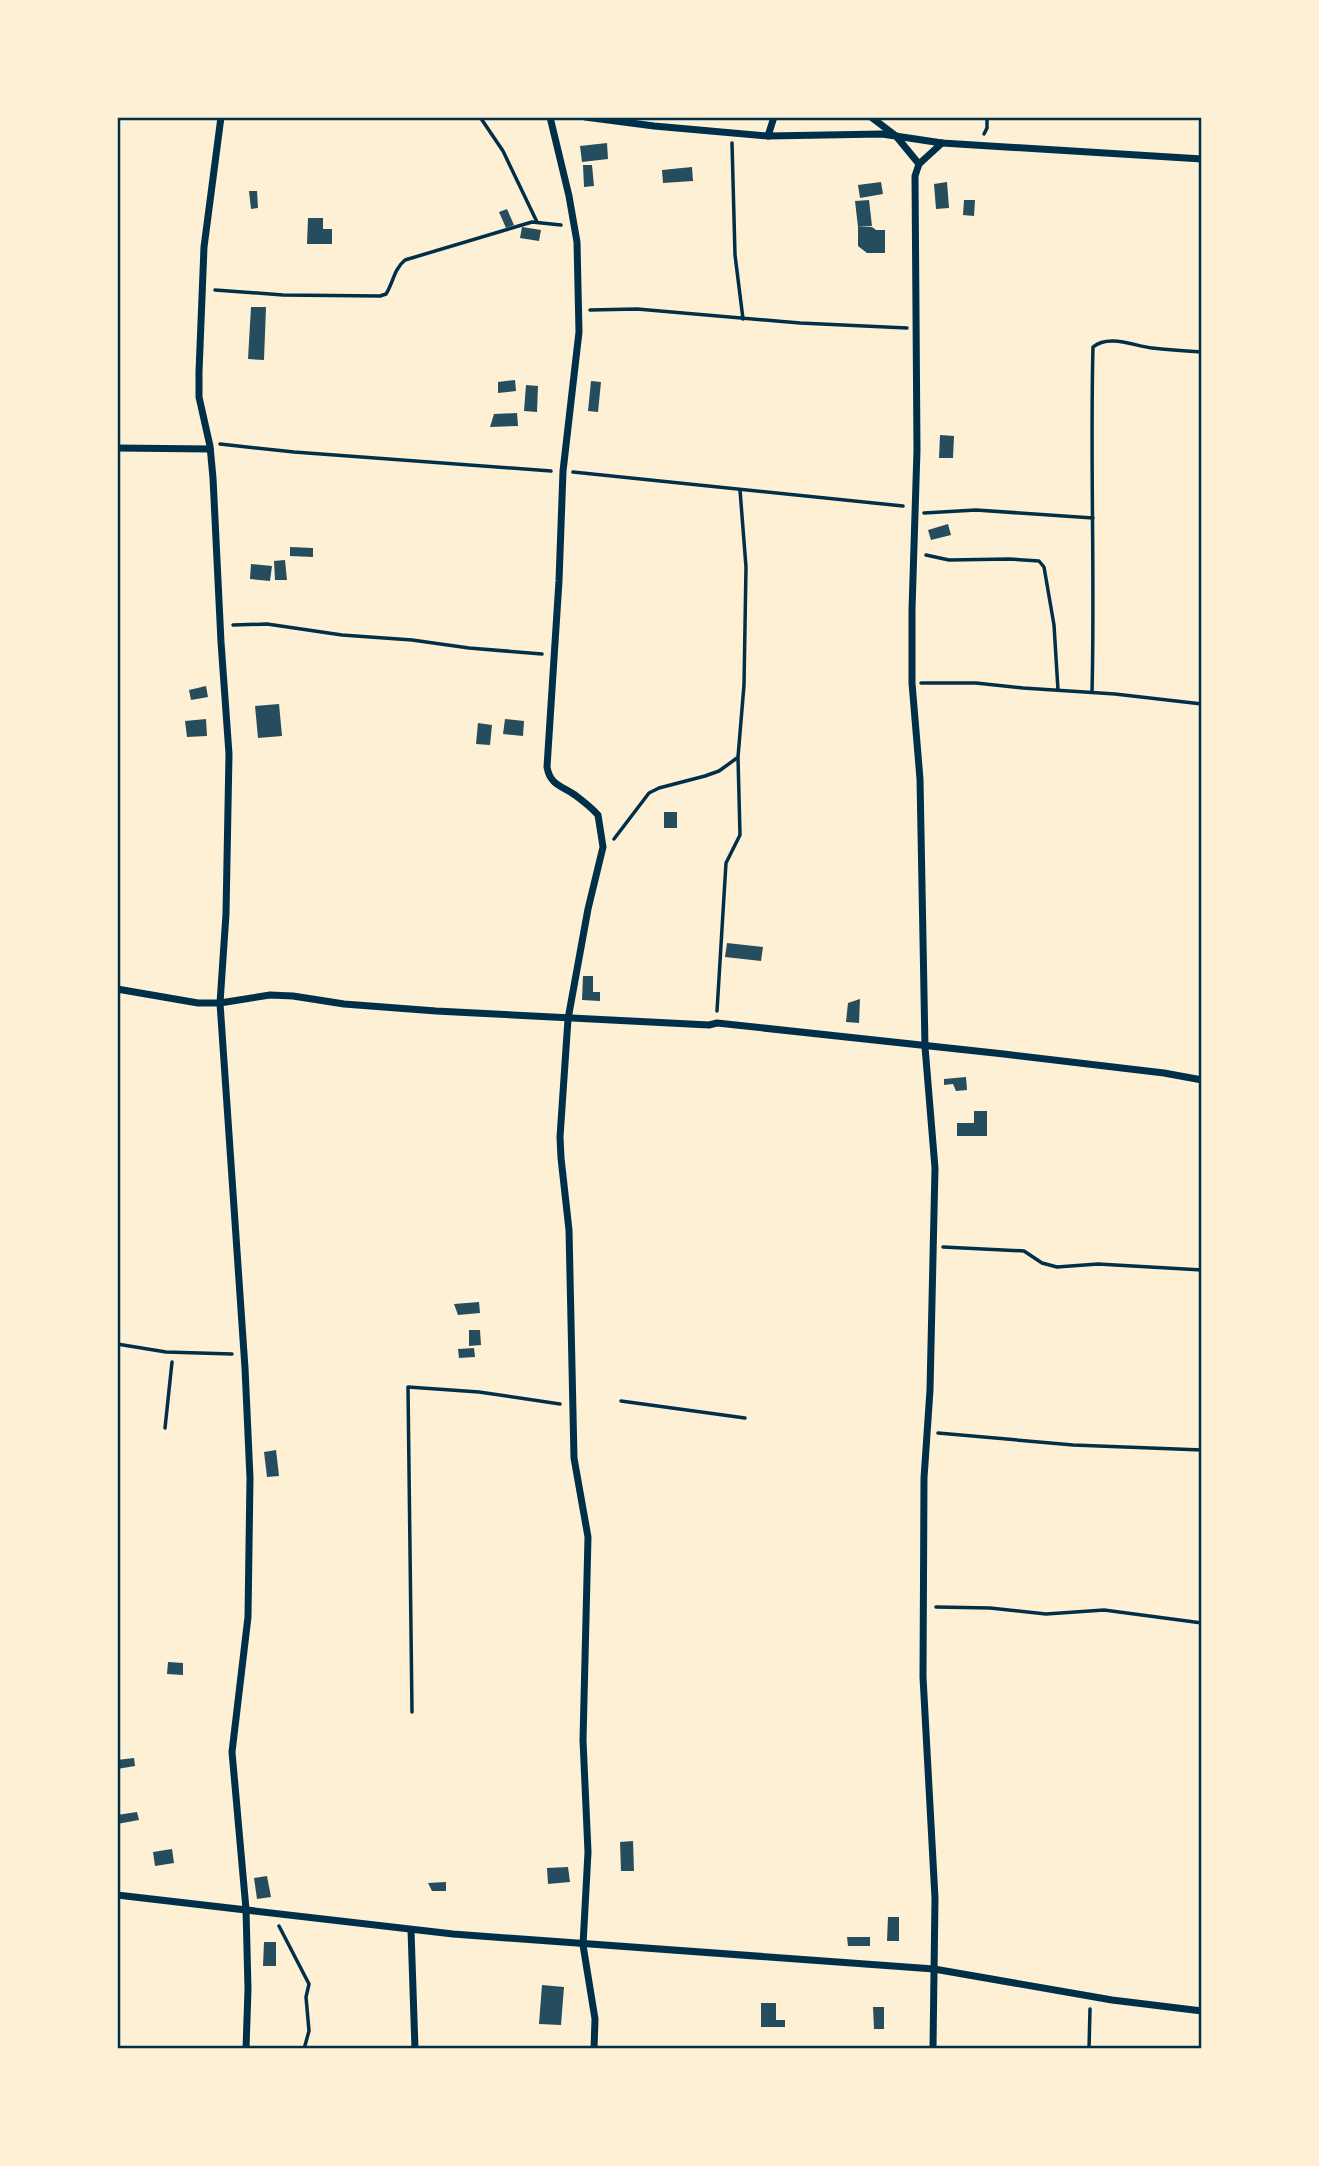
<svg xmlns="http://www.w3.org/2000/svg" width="1319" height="2166" font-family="Poppins,sans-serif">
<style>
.building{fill:#264d5e}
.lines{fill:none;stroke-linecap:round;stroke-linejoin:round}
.path{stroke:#003049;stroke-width:3.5}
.minor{stroke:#003049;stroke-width:7}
.neatline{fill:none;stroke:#003049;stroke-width:2.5}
</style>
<rect width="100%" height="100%" fill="#fdf0d5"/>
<g class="building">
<path d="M607,143L608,159L582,162L580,146Z"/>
<path d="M583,165H592L594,186L584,187Z"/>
<path d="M692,167L693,181L663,183L662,170Z"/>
<path d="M881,182L883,194L860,198L858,185Z"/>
<path d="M947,182L949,208L936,209L934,184Z"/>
<path d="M249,191H257L258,208L251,209Z"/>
<path d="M869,200L872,226L858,227L855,201Z"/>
<path d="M964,200H975L974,216L963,215Z"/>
<path d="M507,209L514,225L506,228L499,212Z"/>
<path d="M308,218H323V229H332V244H307Z"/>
<path d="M522,227L541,230L539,241L520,238Z"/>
<path d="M858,227H872L876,230H885V253H867L858,246Z"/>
<path d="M251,307H266L264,360L248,359Z"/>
<path d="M515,380L516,391L498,393V382Z"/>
<path d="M591,381L601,382L598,412L588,411Z"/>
<path d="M526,385L538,386L537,412L524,411Z"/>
<path d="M517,413L518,426L490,427L494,414Z"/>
<path d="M940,435L954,436L953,458H939Z"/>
<path d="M948,524L951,535L931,540L928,530Z"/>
<path d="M290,547L313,548V557L290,556Z"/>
<path d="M285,560L287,580H275L274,561Z"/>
<path d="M251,564L272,566L270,581L250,579Z"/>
<path d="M206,686L208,697L191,700L189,690Z"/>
<path d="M279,704L282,736L258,738L255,706Z"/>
<path d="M206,719L207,736L187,737L185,721Z"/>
<path d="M505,719L524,721L523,736L503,734Z"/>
<path d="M478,723L492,725L490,745L476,744Z"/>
<rect x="664" y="812" width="13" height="16"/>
<path d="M727,943L763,947L761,961L725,957Z"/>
<path d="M583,976H593V992H600V1001L582,1000Z"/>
<path d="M860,999L859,1023L846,1022L848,1003Z"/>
<path d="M966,1077L967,1090L956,1091L953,1084L944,1085V1079Z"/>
<path d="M974,1111H987V1136H957V1123H974Z"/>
<path d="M479,1302L480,1313L458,1315L454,1304Z"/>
<path d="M469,1330H480L481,1345L469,1346Z"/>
<path d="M474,1348L475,1357L459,1358L458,1349Z"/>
<path d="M276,1450L279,1476L267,1477L264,1452Z"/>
<path d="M168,1662L183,1663V1675L167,1674Z"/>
<path d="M134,1758L135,1766L117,1769V1760Z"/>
<path d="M137,1812L139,1820L117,1824V1815Z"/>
<path d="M633,1841L634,1871H621L620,1842Z"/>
<path d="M172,1849L174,1863L155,1866L153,1852Z"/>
<path d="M568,1867L570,1882L548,1884L547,1868Z"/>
<path d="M267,1876L271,1897L257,1899L254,1878Z"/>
<path d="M446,1882V1891H432L428,1883Z"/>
<path d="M888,1917H899V1941H887Z"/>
<path d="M847,1937H870V1946H848Z"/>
<path d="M264,1942H276V1966H263Z"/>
<path d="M542,1985L564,1987L561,2025L539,2024Z"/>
<path d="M761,2003H776V2020H785V2027H761Z"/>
<path d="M873,2007H884V2029H874Z"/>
</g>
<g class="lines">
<g class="path">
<path d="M480,117L503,151L537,222"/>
<path d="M984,134L987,128V117"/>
<path d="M732,143L735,255L743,319"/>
<path d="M215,290L283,295L380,296L386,294C393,283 394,269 405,260L532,222L561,225"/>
<path d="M590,310L637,309L800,323L907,328"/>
<path d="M220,444L294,452L551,471"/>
<path d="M573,472L903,506"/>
<path d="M924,513L976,510L1093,518"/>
<path d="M926,555L949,560L1009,559L1039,561L1044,567L1054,625L1058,690"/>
<path d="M233,625L267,624L342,635L412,640L469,648L542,654"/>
<path d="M921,683H976L1023,688L1115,694L1202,704"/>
<path d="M1092,692C1095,577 1090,462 1093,347C1109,334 1134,346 1152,348C1169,350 1185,351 1202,352"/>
<path d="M614,839L649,793L659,788L705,776L719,771L737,758"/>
<path d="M717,1011L726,863L740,835L738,757L744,685L746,567L740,490"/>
<path d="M943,1247L1024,1251L1042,1263L1057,1267L1098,1264L1202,1270"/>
<path d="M117,1344L166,1352L232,1354"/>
<path d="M621,1401L745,1418"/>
<path d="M165,1428L172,1362"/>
<path d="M938,1433L1073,1445L1202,1450"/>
<path d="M936,1607L990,1608L1046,1614L1104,1610L1202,1623"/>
<path d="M412,1712L408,1387L479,1392L560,1404"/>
<path d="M279,1926L309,1984L306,1997L309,2031L304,2049"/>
<path d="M1089,2049L1090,2009"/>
</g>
<g class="minor">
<path d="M221,117L204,247L199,372V397L210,446L213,478L221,642L229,754L226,914L220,1003L245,1368L250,1478L248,1617L232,1752L246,1909L248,1989L246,2049"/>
<path d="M550,117L569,196L577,242L579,332L563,471L559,581L547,767C550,785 562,786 575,795C583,801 591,807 598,815L603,847L588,909L568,1019L560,1137L561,1158L569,1230L574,1458L588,1537L583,1740L588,1852L583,1945L595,2019L594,2049"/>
<path d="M585,117L654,126L768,136L882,134L942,143L1202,159"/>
<path d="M871,117L896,136L919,164"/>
<path d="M768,136L774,117"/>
<path d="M117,448L210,449"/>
<path d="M117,989L198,1003H220L270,995L293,996L344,1004L436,1011L709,1025L717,1023L1004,1054L1164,1073L1202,1080"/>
<path d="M117,1895L453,1934L934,1969L1112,2000L1202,2011"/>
<path d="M411,1930L415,2049"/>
<path d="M933,2049L935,1898L923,1677L924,1478L930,1390L935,1168L925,1047L920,779L912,683V610L917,450L915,176L919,164L942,143"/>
</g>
</g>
<rect width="1319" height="2166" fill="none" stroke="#fdf0d5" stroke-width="238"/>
<rect x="119" y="119" width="1081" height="1928" class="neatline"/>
</svg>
